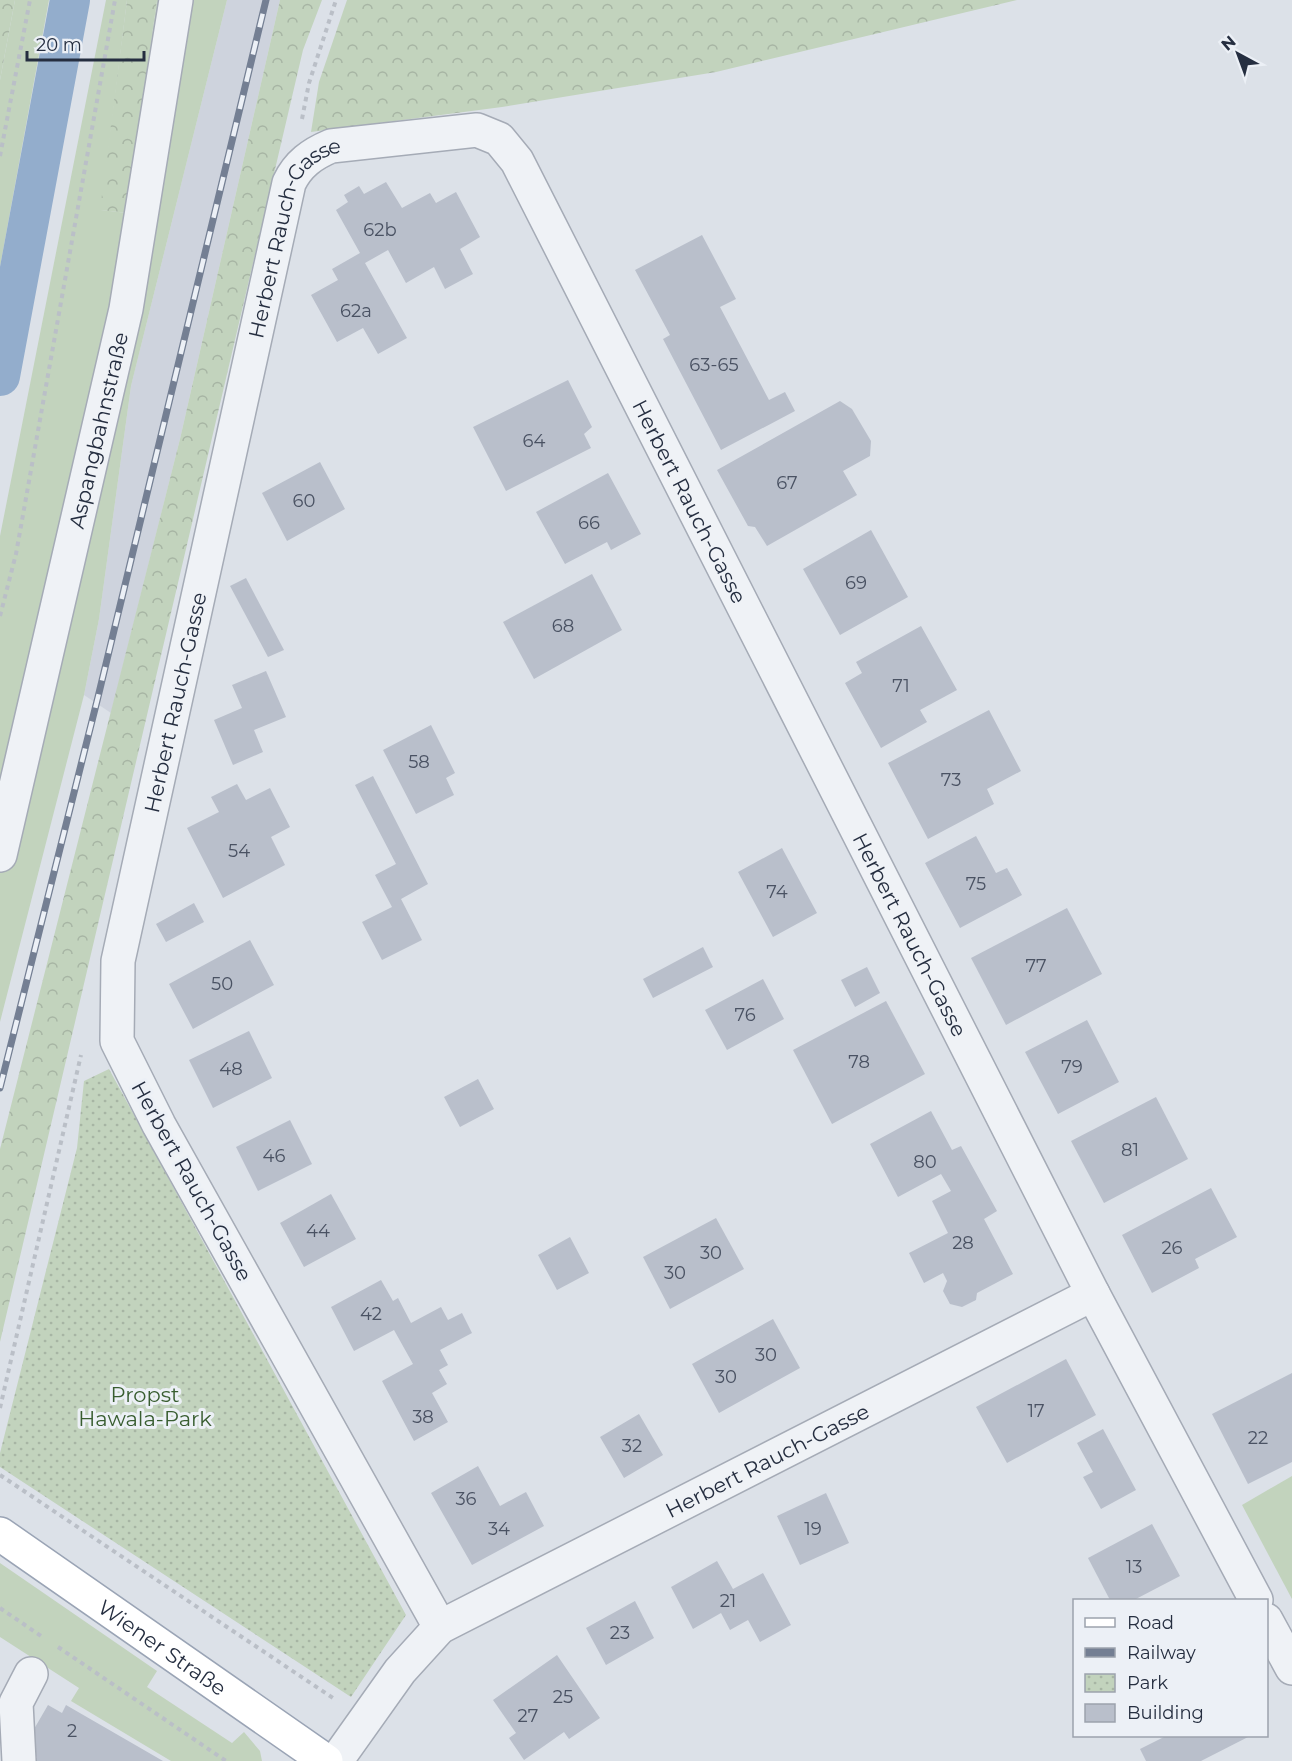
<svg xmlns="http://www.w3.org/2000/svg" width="1292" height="1761" font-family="Montserrat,sans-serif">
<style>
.built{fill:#ced3dd}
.green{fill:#c2d3bd}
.forest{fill:url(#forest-crowns)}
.park{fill:url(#park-dots)}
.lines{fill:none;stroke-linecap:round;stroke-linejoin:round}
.canal{stroke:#93adcc;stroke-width:40}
.building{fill:#b9bfcb}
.minor-casing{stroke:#a5abb6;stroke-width:36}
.major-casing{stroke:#9aa4b5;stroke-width:36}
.path{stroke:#babfc7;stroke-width:4;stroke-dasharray:4.5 4.5;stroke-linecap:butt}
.minor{stroke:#eff2f6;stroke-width:33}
.major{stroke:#fff;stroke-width:33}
.rail-casing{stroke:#747f93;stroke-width:7}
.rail{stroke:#ecf0f6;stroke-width:4.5;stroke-dasharray:14;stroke-linecap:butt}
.labels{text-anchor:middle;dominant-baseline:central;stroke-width:6;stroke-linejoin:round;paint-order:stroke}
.number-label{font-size:18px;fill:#4a5263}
.street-label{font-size:21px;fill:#252e40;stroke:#ecf0f6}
.park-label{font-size:21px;fill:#385d30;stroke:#ecf0f6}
</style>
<defs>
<pattern id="forest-crowns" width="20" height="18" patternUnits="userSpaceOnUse" patternTransform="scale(1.5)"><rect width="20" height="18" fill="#c2d3bd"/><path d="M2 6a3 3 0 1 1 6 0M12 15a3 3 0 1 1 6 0" fill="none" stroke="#a7b5a4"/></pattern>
<pattern id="park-dots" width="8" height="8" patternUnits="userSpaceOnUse" patternTransform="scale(1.5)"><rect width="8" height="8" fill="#c2d3bd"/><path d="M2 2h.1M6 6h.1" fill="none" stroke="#a7b5a4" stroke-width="1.8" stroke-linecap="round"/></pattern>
</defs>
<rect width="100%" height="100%" fill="#dce1e8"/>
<path class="built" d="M227,0H280L180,439L111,713L84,695L99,619L131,386Z"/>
<g class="green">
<path d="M15,0H49L0,267V80Z"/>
<path d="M106,0H127L101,210L127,213L157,0H227L131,386L99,619L84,695L0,1022V536Z"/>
<path d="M1292,1476V1599L1242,1505Z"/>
<path d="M0,1563L157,1671L147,1687L232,1743L244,1732L260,1751L262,1761H171L71,1701L79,1688L0,1637Z"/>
</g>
<g class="forest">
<path d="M0,0H15L0,80Z"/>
<path d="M127,0H157L127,213L100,210Z"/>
<path d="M280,0H322L303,50L0,1342V1149L180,439Z"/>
<path d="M347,0H1017L716,72L502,107L311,132L319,82Z"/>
</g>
<path class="park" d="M109,1069L406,1615L351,1697L0,1467V1453L77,1148L84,1081Z"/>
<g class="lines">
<path class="canal" d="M0,376L70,0"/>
</g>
<g class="building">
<path d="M386,182L402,208L430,193L436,203L456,192L480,237L460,249L473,274L445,289L434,267L406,283L388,250L365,263L407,338L378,354L363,328L337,342L311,295L338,280L332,269L360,253L336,210L348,202L344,195L359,186L364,194Z"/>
<path d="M702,235L736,299L720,307L769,400L785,392L795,411L721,450L663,339L670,335L635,270Z"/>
<path d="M568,380L592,427L584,434L591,448L506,491L473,427Z"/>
<path d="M840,401L852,409L871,441L870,456L843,471L857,495L767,546L755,527L748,526L717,470Z"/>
<path d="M320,462L345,509L287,541L262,493Z"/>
<path d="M608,473L641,534L611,550L607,542L565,564L536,512Z"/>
<path d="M871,530L908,597L840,635L803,569Z"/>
<path d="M592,574L622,630L534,679L503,622Z"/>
<path d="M246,578L284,650L268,657L230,586Z"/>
<path d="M921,626L957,690L920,710L927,722L881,748L845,683L862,673L856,662Z"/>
<path d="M266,671L286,717L254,730L263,752L233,765L214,720L242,708L232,685Z"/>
<path d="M989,710L1021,771L987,789L994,804L928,839L888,763Z"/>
<path d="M431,725L455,773L446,778L454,795L416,814L383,750Z"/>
<path d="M373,776L428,884L401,899L422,940L382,960L362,922L392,907L375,875L396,864L355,785Z"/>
<path d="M237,784L246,800L270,788L290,827L271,837L285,865L223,898L187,828L219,812L211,797Z"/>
<path d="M976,836L996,873L1007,868L1022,895L960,928L925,863Z"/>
<path d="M782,848L817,913L773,937L738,872Z"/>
<path d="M194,903L204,922L166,942L156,924Z"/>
<path d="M1067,908L1102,974L1006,1025L971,958Z"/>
<path d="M250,940L274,985L193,1029L169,984Z"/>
<path d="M703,947L713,967L653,998L643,979Z"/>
<path d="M867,967L880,993L855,1007L841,980Z"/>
<path d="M763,979L784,1019L727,1050L705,1010Z"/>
<path d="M886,1001L925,1074L832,1124L793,1050Z"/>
<path d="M1087,1020L1119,1082L1058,1114L1025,1052Z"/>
<path d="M249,1031L272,1078L213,1108L189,1060Z"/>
<path d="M478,1079L494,1109L460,1127L444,1097Z"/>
<path d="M1156,1097L1188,1159L1104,1203L1071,1141Z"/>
<path d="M931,1111L952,1150L961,1146L997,1211L984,1219L1013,1274L977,1293L976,1300L962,1307L950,1304L943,1291L947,1281L943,1273L924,1283L909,1253L948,1233L932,1201L951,1191L941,1174L898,1197L870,1144Z"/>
<path d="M290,1120L312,1164L258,1191L236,1147Z"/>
<path d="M1211,1188L1237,1237L1195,1259L1199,1268L1152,1293L1122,1235Z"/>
<path d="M331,1194L356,1239L304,1267L280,1223Z"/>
<path d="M716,1218L744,1269L670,1309L643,1257Z"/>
<path d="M570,1237L589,1273L557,1290L538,1255Z"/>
<path d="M381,1280L393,1301L398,1298L411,1323L441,1307L448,1320L462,1313L472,1333L440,1350L448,1365L439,1370L447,1384L432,1393L448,1422L414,1441L382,1381L413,1364L394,1330L354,1351L331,1307Z"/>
<path d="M773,1319L800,1368L719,1413L692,1364Z"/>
<path d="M1066,1359L1096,1415L1007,1463L976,1407Z"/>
<path d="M1292,1373V1462L1248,1484L1212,1414Z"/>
<path d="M639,1414L663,1455L624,1478L600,1437Z"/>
<path d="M1103,1429L1136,1490L1101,1509L1083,1477L1093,1472L1077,1443Z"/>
<path d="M478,1466L500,1506L526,1492L544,1526L472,1565L431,1493Z"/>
<path d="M826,1493L849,1543L800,1565L777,1516Z"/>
<path d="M1152,1524L1180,1576L1134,1600H1110L1088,1558Z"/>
<path d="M717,1561L733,1589L763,1573L791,1625L760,1642L748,1620L730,1630L721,1613L693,1629L671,1587Z"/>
<path d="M635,1601L654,1638L606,1665L586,1628Z"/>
<path d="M557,1655L600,1718L569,1739L564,1732L524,1760L509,1738L516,1733L493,1700Z"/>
<path d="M48,1705L62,1713L66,1705L163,1761H34L37,1757L23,1748Z"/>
<path d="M1166,1736H1250L1201,1761H1146L1140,1749Z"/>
</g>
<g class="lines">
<defs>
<g id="minor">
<path id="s1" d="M0,855L126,309L176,0"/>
<path d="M1266,1620L1292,1668"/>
<path id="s2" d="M440,1627L159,1125L117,1041L118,961L289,183C298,164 312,154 331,146L477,130L499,139L517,161L1093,1294L1256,1600"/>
<path d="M19,1761L16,1703L31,1674"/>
<path id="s3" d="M336,1761L400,1671L440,1627L1093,1294"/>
</g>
<g id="major">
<path id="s4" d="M0,1534L326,1761"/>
</g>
</defs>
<use href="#minor" class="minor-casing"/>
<use href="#major" class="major-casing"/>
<g class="path">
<path d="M302,119L309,83L336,0"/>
<path d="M0,156L30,0"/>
<path d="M0,616L16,554L115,0"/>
<path d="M0,1408L81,1055"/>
<path d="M0,1475L336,1700"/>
<path d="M0,1608L44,1638"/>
<path d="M58,1647L226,1761"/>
</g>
<use href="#minor" class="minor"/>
<use href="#major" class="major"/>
<defs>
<path id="rail" d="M0,1088L98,697L266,0"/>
</defs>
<use href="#rail" class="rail-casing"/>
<use href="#rail" class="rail"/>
</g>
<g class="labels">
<g class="number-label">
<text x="380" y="230">62b</text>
<text x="356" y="311">62a</text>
<text x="714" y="365">63-65</text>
<text x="534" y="441">64</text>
<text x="787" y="483">67</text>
<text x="304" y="501">60</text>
<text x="589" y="523">66</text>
<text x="856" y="583">69</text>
<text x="563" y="626">68</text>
<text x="901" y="686">71</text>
<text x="419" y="762">58</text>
<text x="951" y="780">73</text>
<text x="239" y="851">54</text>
<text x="976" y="884">75</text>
<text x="777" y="892">74</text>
<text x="1036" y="966">77</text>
<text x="222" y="984">50</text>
<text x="745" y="1015">76</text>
<text x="859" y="1062">78</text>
<text x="1072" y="1067">79</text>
<text x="231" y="1069">48</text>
<text x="1130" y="1150">81</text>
<text x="274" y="1156">46</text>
<text x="925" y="1162">80</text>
<text x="318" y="1231">44</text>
<text x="963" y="1243">28</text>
<text x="1172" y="1248">26</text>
<text x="711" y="1253">30</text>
<text x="675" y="1273">30</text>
<text x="371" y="1314">42</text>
<text x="766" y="1355">30</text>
<text x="726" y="1377">30</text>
<text x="1036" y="1411">17</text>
<text x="423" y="1417">38</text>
<text x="1258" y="1438">22</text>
<text x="632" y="1446">32</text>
<text x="466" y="1499">36</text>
<text x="499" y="1529">34</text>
<text x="813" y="1529">19</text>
<text x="1134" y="1567">13</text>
<text x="728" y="1601">21</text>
<text x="620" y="1633">23</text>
<text x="563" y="1697">25</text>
<text x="528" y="1716">27</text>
<text x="72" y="1731">2</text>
</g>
<g class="street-label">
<text stroke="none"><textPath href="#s2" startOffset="1500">Herbert Rauch-Gasse</textPath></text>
<text stroke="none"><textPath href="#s1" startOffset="436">Aspangbahnstraße</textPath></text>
<text stroke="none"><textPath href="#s2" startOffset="2184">Herbert Rauch-Gasse</textPath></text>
<text stroke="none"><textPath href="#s2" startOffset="1014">Herbert Rauch-Gasse</textPath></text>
<text stroke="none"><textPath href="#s2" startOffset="2670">Herbert Rauch-Gasse</textPath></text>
<text transform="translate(192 1181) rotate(61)">Herbert Rauch-Gasse</text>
<text stroke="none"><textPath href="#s3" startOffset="537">Herbert Rauch-Gasse</textPath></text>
<text stroke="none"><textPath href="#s4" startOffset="198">Wiener Straße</textPath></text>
</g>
<g class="park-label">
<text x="145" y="1394">Propst<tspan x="145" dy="24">Hawala-Park</tspan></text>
</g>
</g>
<rect x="1073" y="1599" width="195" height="138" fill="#ecf0f6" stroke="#9ca2ad" stroke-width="1.5"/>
<rect x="1085" y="1618" width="30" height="9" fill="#ffffff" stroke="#9ca2ad" stroke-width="1.5"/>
<text x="1127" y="1629" font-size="18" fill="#252e40">Road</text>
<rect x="1085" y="1648" width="30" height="9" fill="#747f93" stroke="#9ca2ad" stroke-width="1.5"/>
<text x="1127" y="1659" font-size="18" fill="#252e40">Railway</text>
<rect x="1085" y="1674" width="30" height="18" fill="url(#park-dots)" stroke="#9ca2ad" stroke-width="1.5"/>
<text x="1127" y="1689" font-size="18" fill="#252e40">Park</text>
<rect x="1085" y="1704" width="30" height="18" fill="#b9bfcb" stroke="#9ca2ad" stroke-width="1.5"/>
<text x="1127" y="1719" font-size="18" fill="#252e40">Building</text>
<g transform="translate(1238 54) rotate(319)" stroke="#ecf0f6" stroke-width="4.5" paint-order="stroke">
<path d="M0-4.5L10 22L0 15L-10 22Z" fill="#252e40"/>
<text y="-9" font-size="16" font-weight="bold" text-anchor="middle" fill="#252e40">N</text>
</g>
<path d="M27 51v9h117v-9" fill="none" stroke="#252e40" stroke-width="3"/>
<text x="36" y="51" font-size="18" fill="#252e40" stroke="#ecf0f6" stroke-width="4.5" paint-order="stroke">20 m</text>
</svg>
